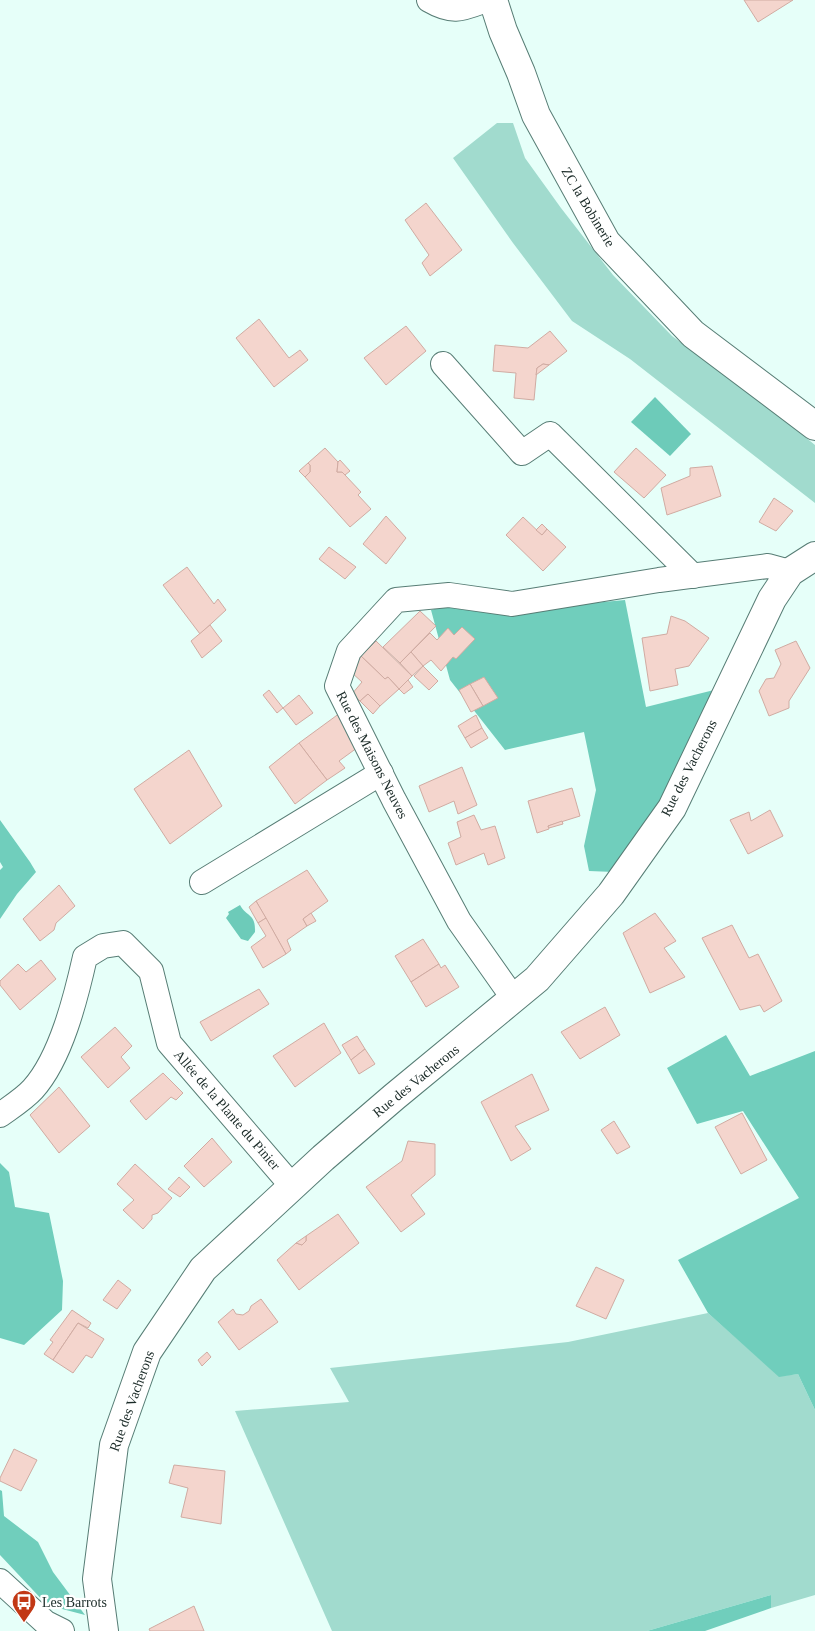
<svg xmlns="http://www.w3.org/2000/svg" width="815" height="1631" font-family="Georgia,serif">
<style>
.green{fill:#a1dbce}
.forest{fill:#70cebc}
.water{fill:#6dcbb9}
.building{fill:#f4d5cd;stroke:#d0aba2}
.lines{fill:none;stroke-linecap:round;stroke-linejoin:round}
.minor-casing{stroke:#577d75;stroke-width:26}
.tertiary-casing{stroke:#577d75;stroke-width:30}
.minor{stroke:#fff;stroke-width:24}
.tertiary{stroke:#fff;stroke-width:28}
.labels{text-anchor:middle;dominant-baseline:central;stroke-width:4.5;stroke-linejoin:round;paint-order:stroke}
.street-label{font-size:14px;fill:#1a2a27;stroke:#fff}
.poi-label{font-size:14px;fill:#1a2a27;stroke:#fff;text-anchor:start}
</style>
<rect width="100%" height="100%" fill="#e6fff9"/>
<g class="green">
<path d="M497,123H513L525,158L561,208L613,275L672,336L772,410L815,445V503L630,359L572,321L513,243L453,158Z"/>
<path d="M708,1313L779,1376L798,1374L815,1410V1595L771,1608V1595L647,1631H332L235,1411L349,1402L330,1368L568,1342Z"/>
</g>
<g class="forest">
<path d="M625,600L646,707L714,690L669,790L614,872L589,871L584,846L596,790L584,732L505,750L450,680L431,610L449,605L517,610Z"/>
<path d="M0,820L30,862L36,872L17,894L0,919V870L3,867L0,862Z"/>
<path d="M726,1035L750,1076L815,1051V1410L798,1374L779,1377L708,1313L678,1260L799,1198L743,1111L697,1124L667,1068Z"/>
<path d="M0,1163L9,1172L15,1207L49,1213L63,1281L62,1310L24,1345L0,1338Z"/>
<path d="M0,1490L2,1491L4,1516L38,1542L53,1572L85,1615L47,1605L0,1555Z"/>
<path d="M771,1595V1608L705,1631H647Z"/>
</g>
<g class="water">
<path d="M655,397L691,434L670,456L631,422Z"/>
<path d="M240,905C246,917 256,913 255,932L248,941L241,939L226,918L229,914L228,912Z"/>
</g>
<g class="building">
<path d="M744,0H793L758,22Z"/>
<path d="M426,203L462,250L430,276L422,263L429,255L405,220Z"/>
<path d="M259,319L289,358L300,350L308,360L274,387L236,338Z"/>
<path d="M406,326L426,351L386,385L364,358Z"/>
<path d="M550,331L567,351L549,365L543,364L537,368L534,400L514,398L516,373L493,371L495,345L528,348Z"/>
<path d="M543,364L549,365L536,375L537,368Z"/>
<path d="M325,448L338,462L337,472H342L345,475L361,492L358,495L371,509L350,527L305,477L310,472V465L308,463Z"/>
<path d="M636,448L666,475L644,498L614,472Z"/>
<path d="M340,460L350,471L345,475L342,472H337L338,462Z"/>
<path d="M308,463L310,465V472L305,477L299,471Z"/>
<path d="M712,466L721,496L667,515L661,488L690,476V468Z"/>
<path d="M774,498L793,511L776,531L759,522Z"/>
<path d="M386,516L406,538L386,564L363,544Z"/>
<path d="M523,517L542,535L547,529L566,547L543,571L506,535Z"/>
<path d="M542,524L547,529L542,535L536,530Z"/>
<path d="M329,547L356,567L345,579L319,559Z"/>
<path d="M187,567L214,604L218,599L226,610L200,634L163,585Z"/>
<path d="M420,611L436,626L400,663L383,647Z"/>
<path d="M671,616L685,621L709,638L689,666L675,669L678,685L650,691L642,638L667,634Z"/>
<path d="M210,625L222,641L202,658L191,641Z"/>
<path d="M462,627L475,639L456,659L453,657L441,671L431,660L423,666L411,652L430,633L437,640L448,628L454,635Z"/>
<path d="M376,641L412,676L399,689L388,677L385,679L361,656Z"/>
<path d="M796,641L810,668L789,701V708L769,716L759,691L766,679L774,678L781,664L775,650Z"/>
<path d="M411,652L423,666L412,676L400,663Z"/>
<path d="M361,656L385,679L388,677L399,689L380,706L368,694L360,701L352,694L362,682L351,672V668Z"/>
<path d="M423,666L438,681L429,690L414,676Z"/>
<path d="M484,677L498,698L483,706L470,684Z"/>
<path d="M408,680L413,687L404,694L399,689Z"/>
<path d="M470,684L483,706L471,712L459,690Z"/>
<path d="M269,690L283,708L277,713L263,695Z"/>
<path d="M368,694L380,706L373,714L360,701Z"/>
<path d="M299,695L313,713L296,725L283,708Z"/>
<path d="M340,713L361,745L339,761L345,768L327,780L299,743Z"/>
<path d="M476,715L482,728L465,738L458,726Z"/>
<path d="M482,728L488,738L471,748L465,738Z"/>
<path d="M299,743L327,780L295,804L269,767Z"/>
<path d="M189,750L222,806L170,844L134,789Z"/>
<path d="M462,767L477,805L458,814L454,801L429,812L419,786Z"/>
<path d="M572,788L580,816L548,826L549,829L537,833L528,801Z"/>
<path d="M770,810L783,836L748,854L730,820L749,812L751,821Z"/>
<path d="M474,815L481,830L495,826L505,858L488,865L484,853L456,865L448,843L461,837L457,822Z"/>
<path d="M562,821L563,824L549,828L548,826Z"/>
<path d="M307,870L328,901L303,919L307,926L287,940L291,950L286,954L256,901Z"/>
<path d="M59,885L75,906L56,923L54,930L40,941L23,919Z"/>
<path d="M256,901L266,918L258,923L249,907Z"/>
<path d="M311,913L316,921L307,926L303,919Z"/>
<path d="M655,913L676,941L664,948L685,977L650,993L623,933Z"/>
<path d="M266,918L286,954L263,968L251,947L266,936L258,923Z"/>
<path d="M732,925L749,958L758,954L782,1001L764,1012L760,1005L740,1010L702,938Z"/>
<path d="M423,939L439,964L411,982L395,956Z"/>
<path d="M41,960L56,979L20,1010L0,985V981L18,964L26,972Z"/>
<path d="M439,964L441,968L445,965L459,987L426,1007L411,982Z"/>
<path d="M259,989L269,1004L211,1041L200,1022Z"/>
<path d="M605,1007L620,1035L580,1059L561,1032Z"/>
<path d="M324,1023L341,1053L295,1087L273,1056Z"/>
<path d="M115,1027L132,1046L121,1057L130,1068L108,1088L81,1057Z"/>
<path d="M357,1036L365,1049L351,1060L342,1045Z"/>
<path d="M365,1049L375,1064L359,1074L351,1060Z"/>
<path d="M163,1073L183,1093L176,1100L171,1097L146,1120L130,1101Z"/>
<path d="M532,1074L549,1110L515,1126L531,1149L511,1161L481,1102Z"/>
<path d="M59,1087L90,1126L59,1153L30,1115Z"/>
<path d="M742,1113L767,1160L741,1174L715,1127Z"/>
<path d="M614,1121L630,1147L617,1154L601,1130Z"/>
<path d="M212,1138L232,1162L204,1187L184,1166Z"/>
<path d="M408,1141L435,1144V1175L411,1195L425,1214L401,1232L366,1187L402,1161Z"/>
<path d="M135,1164L172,1198L158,1213L152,1215V1219L143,1229L123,1210L134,1200L117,1184Z"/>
<path d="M179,1177L190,1187L180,1197L168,1189Z"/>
<path d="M338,1214L359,1243L299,1290L277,1260L296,1243L302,1245L306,1241V1236Z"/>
<path d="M306,1236V1241L302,1245L296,1243Z"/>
<path d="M596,1267L624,1280L606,1319L576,1306Z"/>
<path d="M118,1280L131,1290L117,1309L103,1300Z"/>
<path d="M261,1299L278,1322L239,1350L218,1322L233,1309L236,1314L243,1315L249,1311L251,1306Z"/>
<path d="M72,1310L91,1323L88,1328L78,1323L53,1360L44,1354L53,1342L50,1340Z"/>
<path d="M78,1323L104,1339L92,1358L86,1355L73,1373L53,1360Z"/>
<path d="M207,1352L211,1357L202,1366L198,1360Z"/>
<path d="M14,1449L37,1460L21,1491L0,1481V1478Z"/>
<path d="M174,1465L225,1471L221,1524L181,1517L188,1488L169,1483Z"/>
<path d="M194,1606L204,1631H150L149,1629Z"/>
</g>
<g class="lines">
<defs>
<g id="minor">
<path d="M429,0C453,14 462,9 486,0"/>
<path d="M443,364L522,453L550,434L693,576"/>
<path d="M202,882L381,773"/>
<path d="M514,999L459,921L394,800L337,686L349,651L396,600L449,595L512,604L659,580L768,566L790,572"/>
<path d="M0,1115C11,1107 24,1099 33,1089C61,1058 76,997 85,957L103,946L123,943L151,971L169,1043L292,1186"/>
<path d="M0,1581L46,1623L62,1631"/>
</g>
<g id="tertiary">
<path d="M493,0L503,31L521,73L536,115L606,242L693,334L815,426"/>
<path d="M104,1631L97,1579L114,1445L147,1352L203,1269L323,1158L394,1097L537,979L611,894L672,808L772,599L790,572L815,556"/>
</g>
</defs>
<use href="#minor" class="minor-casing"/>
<use href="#tertiary" class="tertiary-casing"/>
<use href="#minor" class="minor"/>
<use href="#tertiary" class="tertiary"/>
</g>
<defs>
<symbol id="bus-pin" viewBox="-11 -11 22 30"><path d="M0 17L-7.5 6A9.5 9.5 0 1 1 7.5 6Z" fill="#c23815" stroke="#fff"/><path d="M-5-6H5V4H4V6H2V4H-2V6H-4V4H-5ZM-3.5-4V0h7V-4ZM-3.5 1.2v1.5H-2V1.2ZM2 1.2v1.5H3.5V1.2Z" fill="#fff"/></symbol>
</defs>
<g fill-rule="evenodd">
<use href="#bus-pin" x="10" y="1588" width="28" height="38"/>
</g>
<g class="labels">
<g class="street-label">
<text transform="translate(588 207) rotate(59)">ZC la Bobinerie</text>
<text transform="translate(372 755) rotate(63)">Rue des Maisons Neuves</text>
<text transform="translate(689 768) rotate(-63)">Rue des Vacherons</text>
<text transform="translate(416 1081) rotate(-39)">Rue des Vacherons</text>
<text transform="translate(227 1110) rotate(49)">Allée de la Plante du Pinier</text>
<text transform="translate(132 1401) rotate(-70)">Rue des Vacherons</text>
</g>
<g class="poi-label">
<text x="42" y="1602">Les Barrots</text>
</g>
</g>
</svg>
